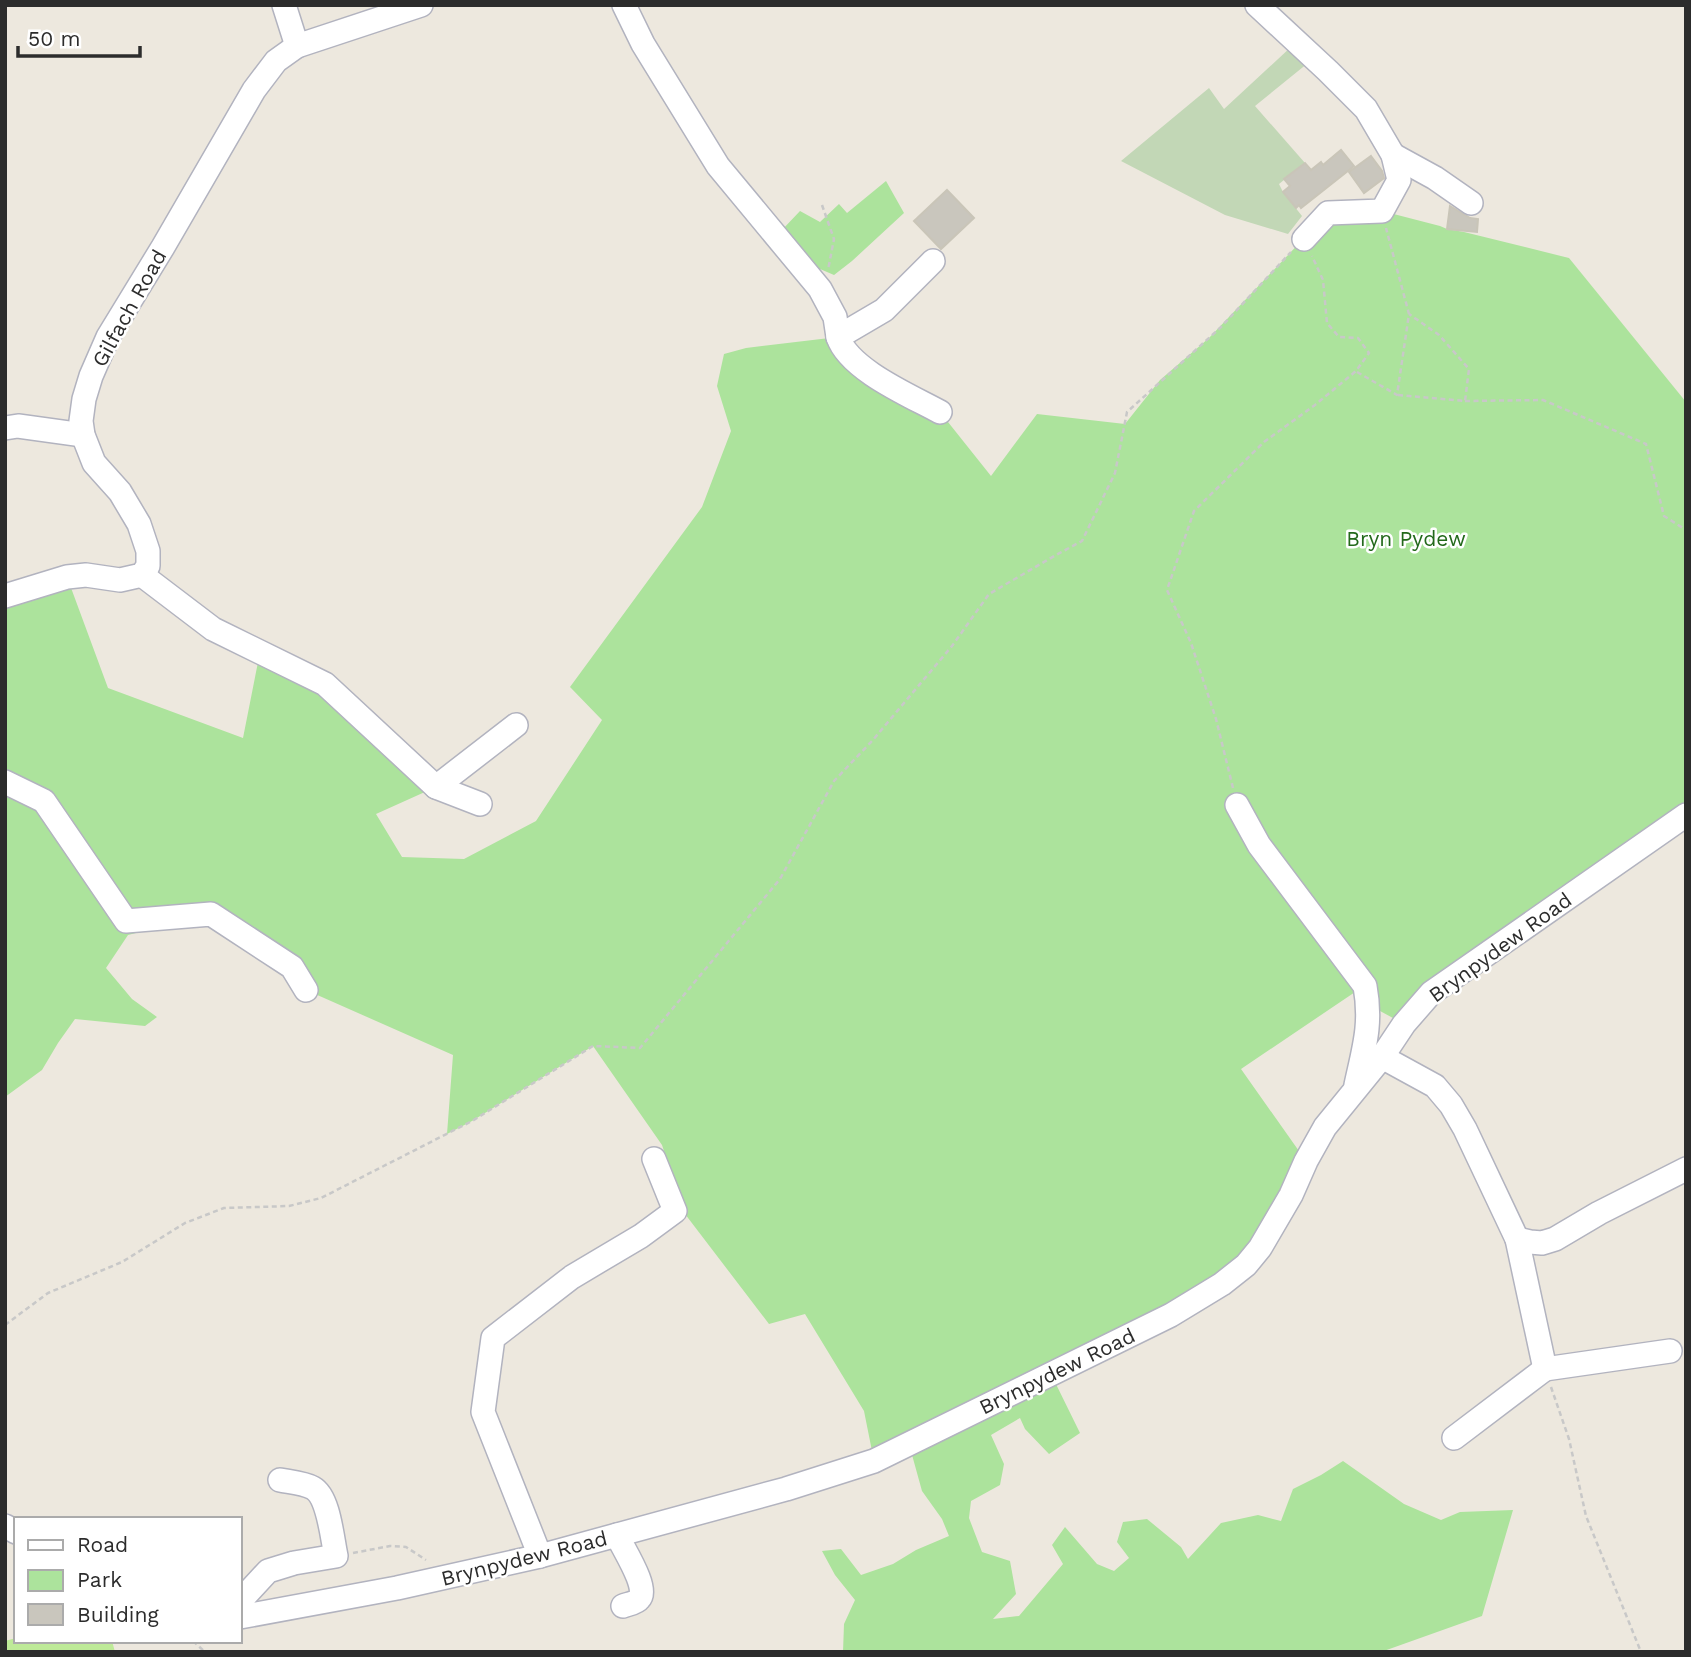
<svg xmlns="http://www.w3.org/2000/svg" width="1691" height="1657" font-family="'Work Sans',sans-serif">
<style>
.green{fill:#ace39c}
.cemetery{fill:#c2d7b6}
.pitch{fill:#beea98}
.building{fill:#c9c6bd;stroke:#c9c5b8;stroke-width:2}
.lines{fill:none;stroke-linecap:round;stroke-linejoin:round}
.minor-casing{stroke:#b2b3bf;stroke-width:26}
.path{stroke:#c8c8c8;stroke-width:2.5;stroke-dasharray:5 3.5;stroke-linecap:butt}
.minor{stroke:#fff;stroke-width:23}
.labels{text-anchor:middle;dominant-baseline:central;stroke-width:5;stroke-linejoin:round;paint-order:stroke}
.street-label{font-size:21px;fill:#2c2c2c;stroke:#fff}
.park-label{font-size:21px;fill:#23691b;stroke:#fff}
</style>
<rect width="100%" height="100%" fill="#ede8de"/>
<g class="green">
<path d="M886,181L904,213L852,261L834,275L820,269L810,271L782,230L800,211L820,222L839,204L847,213Z"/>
<path d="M1382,211L1440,226L1447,229L1464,232L1569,258L1686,402V816L1404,1024L1369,1005L1364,986L1241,1069L1306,1161L1260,1248L1051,1374L1080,1433L1049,1454L1025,1429L1020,1418L991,1435L1004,1464L1000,1485L971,1501L969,1518L982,1552L1010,1561L1016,1594L993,1619L1019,1616L1063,1564L1052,1545L1065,1527L1097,1564L1114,1571L1129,1558L1117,1542L1123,1522L1147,1519L1181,1547L1188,1559L1221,1523L1258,1515L1281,1521L1293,1489L1321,1475L1343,1461L1404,1504L1441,1520L1460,1512L1513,1510L1482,1616L1381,1652H843L844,1624L855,1600L835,1575L822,1551L841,1549L861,1575L893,1564L916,1550L949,1536L942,1519L922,1491L909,1444L874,1461L864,1411L805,1314L769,1324L685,1214L662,1145L593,1046L472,1121L447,1134L453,1055L306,990L211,914L128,935L106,968L132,999L157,1017L145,1026L75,1019L58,1043L42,1070L5,1097V596L67,577L108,688L243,738L260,652L325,684L436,787L376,814L402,857L464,859L536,821L602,720L570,687L702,507L731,431L717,386L724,354L746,348L838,337L940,412L991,476L1037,414L1125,424L1160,380L1209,338L1328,213Z"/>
</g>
<path class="cemetery" d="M1292,46L1308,63L1255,106L1305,163L1279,184L1283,192L1302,216L1288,234L1225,215L1121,161L1209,88L1224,109Z"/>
<path class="pitch" d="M16,1638V1641H112L115,1652H5V1641Z"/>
<g class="building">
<path d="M1341,150L1354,166L1301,208L1299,205L1296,208L1283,192L1290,186L1284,179L1305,163L1311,170L1321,162L1323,165Z"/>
<path d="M1371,156L1382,171L1384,178L1364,193L1349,172Z"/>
<path d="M947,190L974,218L941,249L914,221Z"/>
<path d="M1450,206L1470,218L1478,219L1477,232L1447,229Z"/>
</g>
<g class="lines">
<defs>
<g id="minor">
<path d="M284,5L297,46"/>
<path d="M624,5L643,44L718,166L820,289L835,317L838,337L884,310L933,261"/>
<path d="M1257,5L1328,71L1366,109L1393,155L1399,180L1382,211L1328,213L1304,239"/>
<path d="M1393,155L1435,178L1471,203"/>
<path d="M838,337C849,370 911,396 940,412"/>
<path d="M5,428L18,426L83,435"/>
<path d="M142,575L213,629L325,684L436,787L480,804"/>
<path d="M5,596L67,577L86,575L120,580L142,575L148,566V551L139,524L120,492L94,463L83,435L81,421L84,399L91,376L108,337L163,247L254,90L276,61L297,46L421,5"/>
<path d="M5,782L44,801L126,921L211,914L292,967L306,990"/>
<path d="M436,787L516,725"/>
<path d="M1237,805L1259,845L1365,986C1372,1024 1364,1048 1356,1085"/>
<path d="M1382,1057L1435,1086L1451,1105L1465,1129L1517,1239L1545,1369L1670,1351"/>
<path d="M1517,1239L1530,1242L1542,1243L1555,1239L1599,1213L1686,1169"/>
<path d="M1454,1438L1545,1369"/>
<path d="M5,1526L16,1532"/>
<path d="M617,1535C622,1547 650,1589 639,1599C636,1603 628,1604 623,1606"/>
<path d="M540,1556L483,1412L493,1338L572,1277L641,1236L675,1211L654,1159"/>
<path d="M240,1606L243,1598L268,1571L294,1563L336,1556C332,1538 329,1497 313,1488C304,1483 290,1482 280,1480"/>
<path d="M240,1617L397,1588L540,1556L786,1489L874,1461L1171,1315L1222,1284L1246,1265L1260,1248L1291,1195L1306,1161L1325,1127L1382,1057L1404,1024L1431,993L1686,815"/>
</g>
</defs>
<use href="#minor" class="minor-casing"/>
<g class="path">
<path d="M822,205L834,239L828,270"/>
<path d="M1357,372L1397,395L1409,314L1386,228"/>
<path d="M1398,395L1465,401L1469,369L1439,335L1409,314"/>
<path d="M1465,401L1543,400L1646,444L1664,516L1686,530"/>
<path d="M1233,788L1216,719L1191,643L1167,590L1194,511L1264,442L1315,405L1356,371L1369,353L1358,338L1339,337L1327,323L1323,280L1312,256"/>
<path d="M5,1325L48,1293L122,1262L185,1223L224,1208L289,1206L321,1198L472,1121L593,1046L640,1048L780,879L834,781L872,741L952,646L989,594L1056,555L1082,541L1115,473L1127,412L1220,328L1291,252"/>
<path d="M1551,1387L1569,1439L1586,1516L1641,1652"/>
<path d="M353,1553L390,1546L406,1547L426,1560"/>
<path d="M193,1641L205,1652"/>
</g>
<use href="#minor" class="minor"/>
</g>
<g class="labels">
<g class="street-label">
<text transform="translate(129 308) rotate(-61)">Gilfach Road</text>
<text transform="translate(1500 947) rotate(-36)">Brynpydew Road</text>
<text transform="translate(1057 1371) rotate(-26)">Brynpydew Road</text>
<text transform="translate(524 1558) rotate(-14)">Brynpydew Road</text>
</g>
<g class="park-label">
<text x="1406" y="538">Bryn Pydew</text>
</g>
</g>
<rect width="1691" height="1657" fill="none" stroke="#2c2c2c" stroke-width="14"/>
<rect x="14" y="1517" width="228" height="126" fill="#ffffff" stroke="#ababab" stroke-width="2"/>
<rect x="28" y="1540" width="35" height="10" fill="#ffffff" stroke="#ababab" stroke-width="2"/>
<text x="77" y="1552" font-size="21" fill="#2c2c2c">Road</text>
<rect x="28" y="1570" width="35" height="21" fill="#ace39c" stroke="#ababab" stroke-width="2"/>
<text x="77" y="1587" font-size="21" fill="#2c2c2c">Park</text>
<rect x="28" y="1604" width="35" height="21" fill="#c9c6bd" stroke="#ababab" stroke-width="2"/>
<text x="77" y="1622" font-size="21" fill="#2c2c2c">Building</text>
<path d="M18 46v10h122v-10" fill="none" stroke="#2c2c2c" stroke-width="3.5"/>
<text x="28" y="46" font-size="21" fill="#2c2c2c" stroke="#ffffff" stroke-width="5" paint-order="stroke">50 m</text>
</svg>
